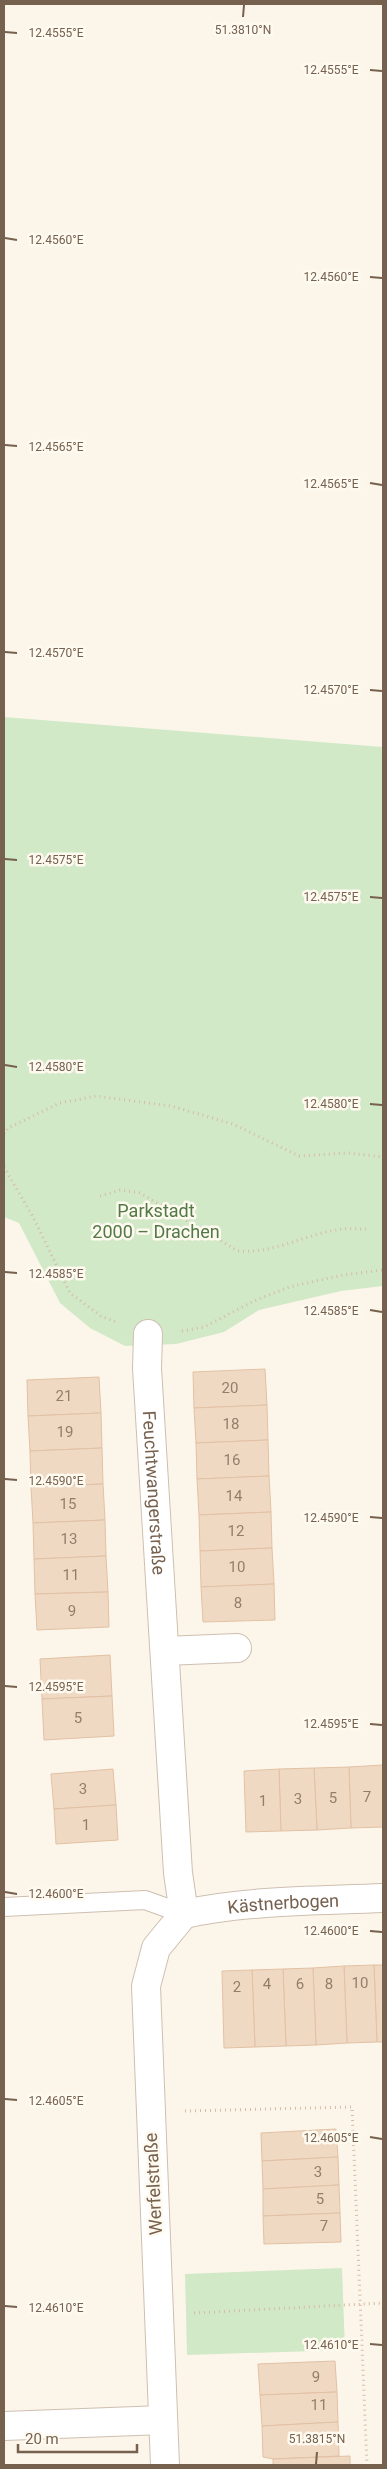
<svg xmlns="http://www.w3.org/2000/svg" width="387" height="2469" font-family="Roboto,sans-serif">
<style>
.green{fill:#d2e9c8}
.building{fill:#f0d9c3;stroke:#e2c1a4}
.lines{fill:none;stroke-linecap:round;stroke-linejoin:round}
.lane-casing{stroke:#cebfb0;stroke-width:20}
.street-casing{stroke:#cebfb0;stroke-width:30}
.path{stroke:#d5bca5;stroke-width:3;stroke-dasharray:1 4;stroke-linecap:butt}
.lane{stroke:#fff;stroke-width:18}
.street{stroke:#fff;stroke-width:28}
.ticks{fill:none;stroke:#76604e;stroke-width:2}
.labels{text-anchor:middle;dominant-baseline:central;stroke-width:5;stroke-linejoin:round;paint-order:stroke}
.number-label{font-size:15px;fill:#947e6b}
.park-label{font-size:18px;fill:#517a46;stroke:#fefaf0}
.street-label{font-size:18px;fill:#76604e;stroke:#fefaf0}
.ticks-label{font-size:12px;text-anchor:middle;fill:#76604e;stroke:#fefaf0;stroke-width:5;stroke-linejoin:round;paint-order:stroke}
</style>
<rect width="100%" height="100%" fill="#fcf6ea"/>
<g class="green">
<path d="M4,717L383,747V1286L341,1291L259,1310L224,1332L176,1344L125,1346L90,1328L60,1303L19,1223L4,1217Z"/>
<path d="M342,2268L345,2350L187,2355L185,2274Z"/>
</g>
<g class="building">
<path d="M265,1369L267,1405L194,1408L193,1372Z"/>
<path d="M99,1377L101,1413L28,1416L27,1380Z"/>
<path d="M267,1405L268,1440L196,1443L194,1408Z"/>
<path d="M101,1413L102,1448L30,1451L28,1416Z"/>
<path d="M268,1440L269,1476L197,1479L196,1443Z"/>
<path d="M102,1448L103,1484L31,1487L30,1451Z"/>
<path d="M269,1476L271,1512L199,1515L197,1479Z"/>
<path d="M103,1484L105,1520L33,1523L31,1487Z"/>
<path d="M271,1512L272,1548L200,1551L199,1515Z"/>
<path d="M105,1520L106,1556L34,1559L33,1523Z"/>
<path d="M272,1548L274,1584L201,1587L200,1551Z"/>
<path d="M106,1556L108,1592L35,1594L34,1559Z"/>
<path d="M274,1584L275,1620L203,1622L201,1587Z"/>
<path d="M108,1592L109,1627L37,1630L35,1594Z"/>
<path d="M110,1655L112,1696L42,1699L40,1659Z"/>
<path d="M112,1696L114,1736L44,1740L42,1699Z"/>
<path d="M383,1765V1827L351,1828L349,1767Z"/>
<path d="M349,1767L351,1828L317,1830L314,1768Z"/>
<path d="M314,1768L317,1830L281,1831L279,1769Z"/>
<path d="M113,1769L116,1805L54,1809L51,1774Z"/>
<path d="M279,1769L281,1831L246,1832L244,1771Z"/>
<path d="M116,1805L118,1840L56,1844L54,1809Z"/>
<path d="M374,1965H383V2042H377Z"/>
<path d="M374,1965L377,2042L347,2043L344,1966Z"/>
<path d="M344,1966L347,2043L316,2045L313,1968Z"/>
<path d="M313,1968L316,2045L286,2046L283,1969Z"/>
<path d="M283,1969L286,2046L255,2047L252,1970Z"/>
<path d="M252,1970L255,2047L224,2048L222,1971Z"/>
<path d="M336,2129L338,2157L262,2161L261,2133Z"/>
<path d="M338,2157L339,2185L263,2189L262,2161Z"/>
<path d="M339,2185L340,2213L263,2216V2189Z"/>
<path d="M340,2213L341,2242L264,2244L263,2216Z"/>
<path d="M335,2361L337,2392L260,2395L258,2364Z"/>
<path d="M337,2392L338,2422L262,2426L260,2395Z"/>
<path d="M338,2422L339,2456L273,2459L263,2457L262,2426Z"/>
<path d="M350,2456V2465H273V2459Z"/>
</g>
<g class="lines">
<defs>
<path id="lane" d="M4,1907L145,1900L184,1914"/>
<g id="street">
<path id="s1" d="M148,1334L147,1368L178,1873L184,1914"/>
<path d="M165,1651L237,1648"/>
<path id="s2" d="M184,1914C250,1900 316,1901 383,1898"/>
<path d="M4,2426L163,2420"/>
<path d="M165,2465L146,1986L156,1948L184,1914"/>
</g>
</defs>
<use href="#lane" class="lane-casing"/>
<use href="#street" class="street-casing"/>
<g class="path">
<path d="M4,1134L8,1128L60,1103L96,1096L171,1106L233,1124L299,1156L348,1153L383,1157"/>
<path d="M4,1167L33,1217L70,1293L101,1316L116,1322"/>
<path d="M100,1196L120,1190L140,1193L238,1251C272,1254 302,1236 336,1230C345,1228 356,1229 366,1229"/>
<path d="M182,1331L204,1327L254,1301L289,1287L343,1275L383,1270"/>
<path d="M185,2111L352,2107L367,2465"/>
<path d="M194,2313L383,2303"/>
</g>
<use href="#lane" class="lane"/>
<use href="#street" class="street"/>
</g>
<path class="ticks" d="M243,17L244,5M5,32L17,33M370,70L382,71M5,238L17,240M370,277L382,278M5,445L17,446M370,483L382,485M5,652L17,653M370,690L382,691M5,859L17,860M370,897L382,898M5,1065L17,1067M370,1104L382,1105M5,1272L17,1273M370,1310L382,1312M5,1479L17,1480M370,1517L382,1518M5,1686L17,1687M370,1724L382,1725M5,1892L17,1894M370,1931L382,1932M5,2099L17,2100M370,2137L382,2139M5,2306L17,2307M370,2344L382,2345M316,2464L317,2452"/>
<g class="labels">
<g class="number-label">
<text x="230" y="1388">20</text>
<text x="64" y="1396">21</text>
<text x="231" y="1424">18</text>
<text x="65" y="1432">19</text>
<text x="232" y="1460">16</text>
<text x="234" y="1496">14</text>
<text x="68" y="1504">15</text>
<text x="236" y="1531">12</text>
<text x="69" y="1539">13</text>
<text x="237" y="1567">10</text>
<text x="71" y="1575">11</text>
<text x="238" y="1603">8</text>
<text x="72" y="1611">9</text>
<text x="78" y="1718">5</text>
<text x="83" y="1789">3</text>
<text x="367" y="1797">7</text>
<text x="333" y="1798">5</text>
<text x="298" y="1799">3</text>
<text x="263" y="1801">1</text>
<text x="86" y="1825">1</text>
<text x="360" y="1983">10</text>
<text x="267" y="1984">4</text>
<text x="300" y="1984">6</text>
<text x="329" y="1984">8</text>
<text x="237" y="1987">2</text>
<text x="318" y="2172">3</text>
<text x="320" y="2199">5</text>
<text x="324" y="2226">7</text>
<text x="316" y="2377">9</text>
<text x="319" y="2405">11</text>
</g>
<g class="park-label">
<text x="156" y="1210">Parkstadt<tspan x="156" dy="21">2000 – Drachen</tspan></text>
</g>
<g class="street-label">
<text stroke="none"><textPath href="#s1" startOffset="159">Feuchtwangerstraße</textPath></text>
<text stroke="none"><textPath href="#s2" startOffset="100">Kästnerbogen</textPath></text>
<text transform="translate(153 2184) rotate(-93)">Werfelstraße</text>
</g>
</g>
<g class="ticks-label">
<text x="243" y="34">51.3810°N</text>
<text x="56" y="37">12.4555°E</text>
<text x="331" y="74">12.4555°E</text>
<text x="56" y="244">12.4560°E</text>
<text x="331" y="281">12.4560°E</text>
<text x="56" y="451">12.4565°E</text>
<text x="331" y="488">12.4565°E</text>
<text x="56" y="657">12.4570°E</text>
<text x="331" y="694">12.4570°E</text>
<text x="56" y="864">12.4575°E</text>
<text x="331" y="901">12.4575°E</text>
<text x="56" y="1071">12.4580°E</text>
<text x="331" y="1108">12.4580°E</text>
<text x="56" y="1278">12.4585°E</text>
<text x="331" y="1315">12.4585°E</text>
<text x="56" y="1485">12.4590°E</text>
<text x="331" y="1522">12.4590°E</text>
<text x="56" y="1691">12.4595°E</text>
<text x="331" y="1728">12.4595°E</text>
<text x="56" y="1898">12.4600°E</text>
<text x="331" y="1935">12.4600°E</text>
<text x="56" y="2105">12.4605°E</text>
<text x="331" y="2142">12.4605°E</text>
<text x="56" y="2312">12.4610°E</text>
<text x="331" y="2349">12.4610°E</text>
<text x="317" y="2443">51.3815°N</text>
</g>
<rect width="387" height="2469" fill="none" stroke="#76604e" stroke-width="10"/>
<path d="M18 2444v8h119v-8" fill="none" stroke="#76604e" stroke-width="2.5"/>
<text x="25" y="2444" font-size="15" fill="#76604e" stroke="#fefaf0" stroke-width="4" paint-order="stroke">20 m</text>
</svg>
